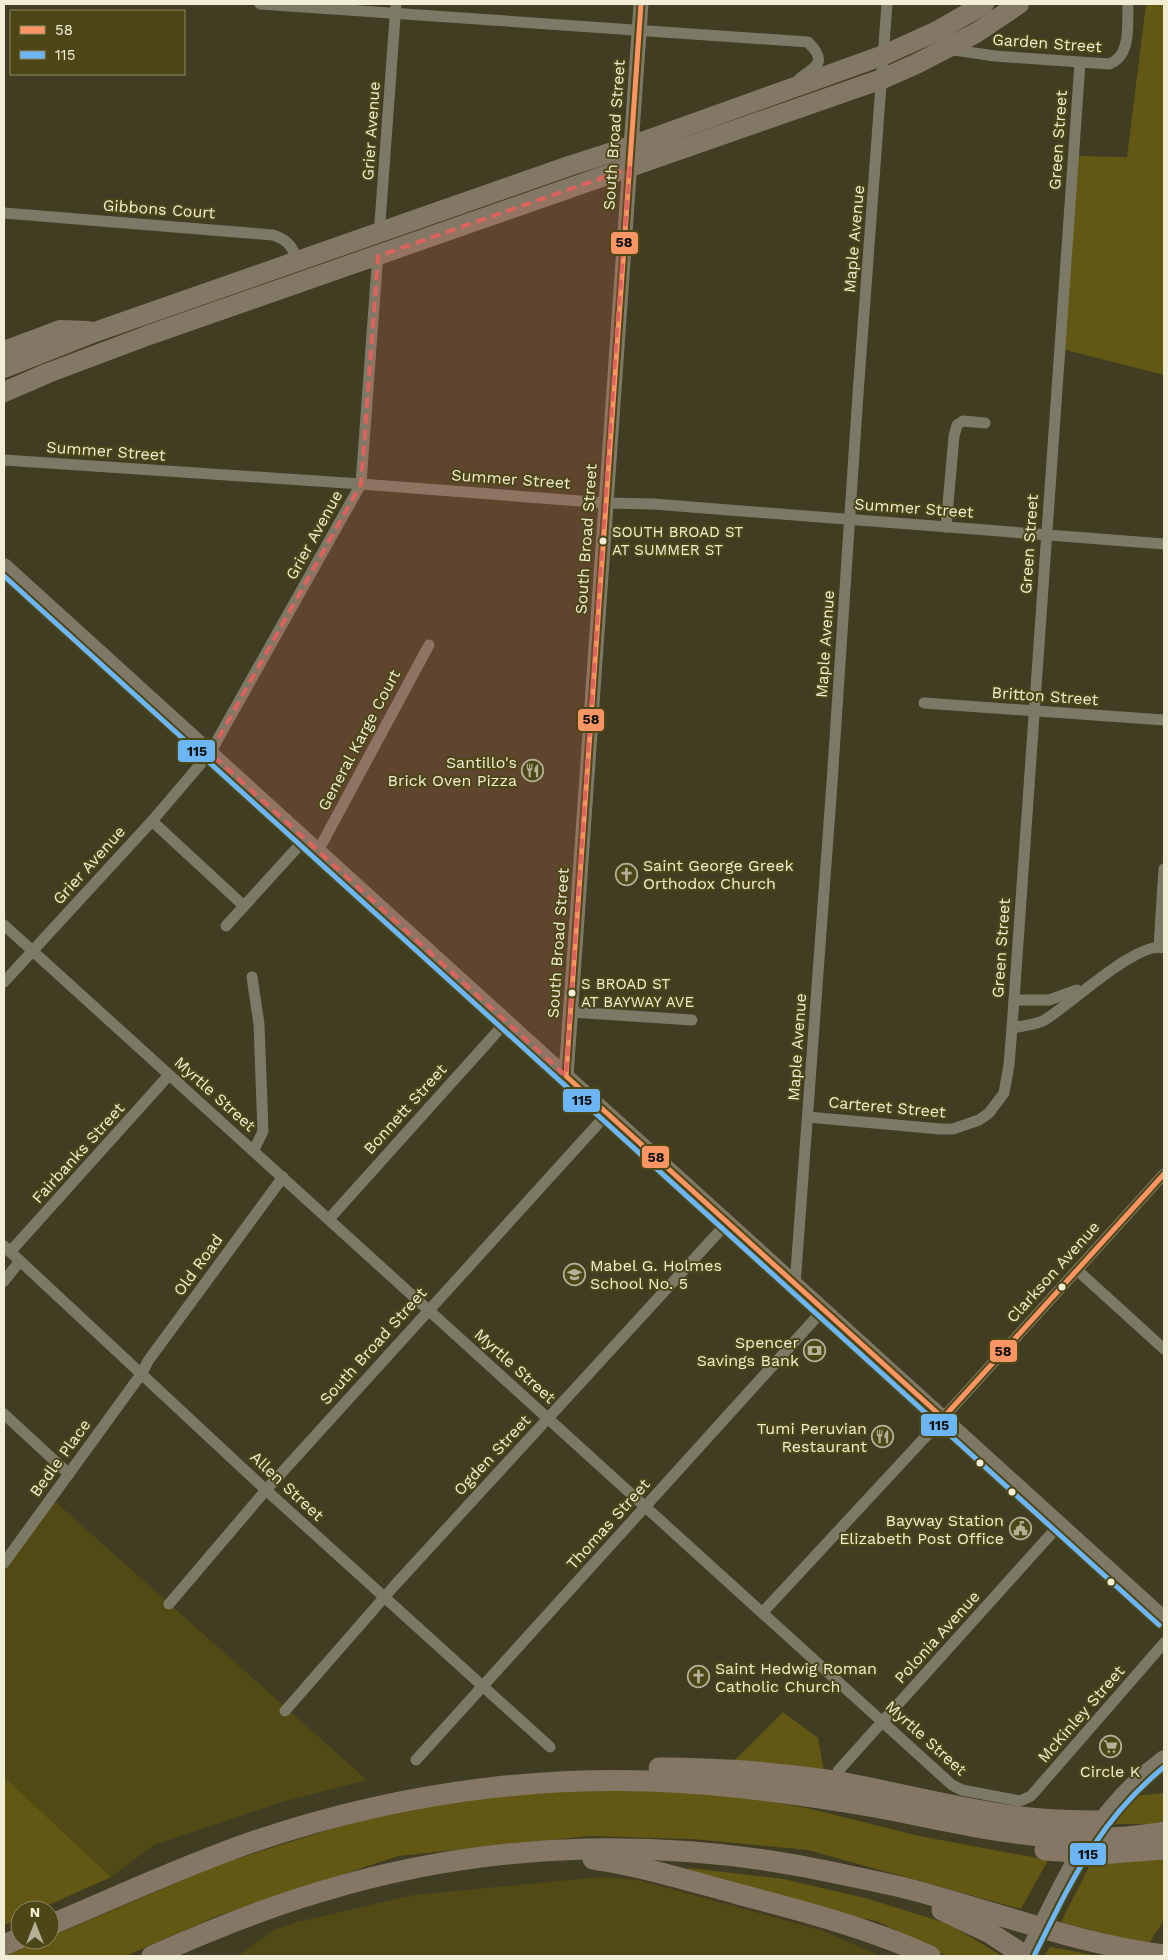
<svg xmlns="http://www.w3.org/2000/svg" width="1168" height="1960" font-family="'Work Sans',sans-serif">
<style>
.built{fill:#524a14}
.green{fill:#625813}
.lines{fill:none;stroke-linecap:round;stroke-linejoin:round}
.minor{stroke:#7c7967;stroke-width:11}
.tertiary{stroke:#7c7967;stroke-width:15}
.secondary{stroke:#7f7866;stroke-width:16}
.trunk{stroke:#837866;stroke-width:20}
.motorway{stroke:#857766;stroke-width:21}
.bus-1-casing{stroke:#4d4616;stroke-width:9}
.bus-2-casing{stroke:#4d4616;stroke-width:9}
.bus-1{stroke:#fb9564;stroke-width:5}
.bus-2{stroke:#6db6f5;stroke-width:5}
.marked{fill:#de635c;fill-opacity:0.2;stroke:#de635c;stroke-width:4;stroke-dasharray:10 6;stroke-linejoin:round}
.bus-dot{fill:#f1eed5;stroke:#4d4616;stroke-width:2}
.labels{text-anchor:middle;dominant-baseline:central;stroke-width:4;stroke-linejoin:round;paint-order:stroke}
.bus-label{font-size:15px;fill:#f1eed5;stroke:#4d4616;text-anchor:start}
.street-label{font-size:16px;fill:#f1eed5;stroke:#4d4616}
.poi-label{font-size:16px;fill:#f1eed5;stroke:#4d4616;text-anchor:end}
.line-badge{stroke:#4d4616;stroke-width:2}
.pale-badge-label{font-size:14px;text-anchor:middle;font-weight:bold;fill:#111}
</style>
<rect width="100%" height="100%" fill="#403d23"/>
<g class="built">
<path d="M51,1498L367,1780L282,1802L154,1845L111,1877L4,1777V1563Z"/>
<path d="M600,1877L638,1880L821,1930L880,1956H238L272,1931L293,1923L414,1895Z"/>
</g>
<g class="green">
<path d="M1146,4H1164V375L1062,349L1076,156L1127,157Z"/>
<path d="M783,1712L818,1738L824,1772L733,1762Z"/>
<path d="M4,1777L111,1877L37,1910H20V1918L4,1925Z"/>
<path d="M589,1789L721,1793L811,1809L919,1836L1048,1860L1021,1909L808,1850L693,1839L590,1836L398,1856L217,1916L126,1956H4L42,1940H50V1937L223,1863L364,1819L473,1796Z"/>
<path d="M1164,1793V1821L1149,1824H1115L1134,1796Z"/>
<path d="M1164,1855V1920L1148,1945L1061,1922L1094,1857Z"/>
<path d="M689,1868L783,1879L865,1898L949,1924L1002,1956H947L877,1921L840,1914L688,1872Z"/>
<path d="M1050,1947H1051L1097,1956H1044Z"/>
</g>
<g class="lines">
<g class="minor">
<path d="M260,4L808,42C827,61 818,66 800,78"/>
<path d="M947,49L995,56L1109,64C1132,56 1127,24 1128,4"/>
<path d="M4,213L273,235C288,240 292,246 298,261"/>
<path d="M379,236L396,4"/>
<path d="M4,460L361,484L606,503L653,504L1164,544"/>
<path d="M946,527L954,436L957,425L963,421L985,423"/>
<path d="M924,703L1164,720"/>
<path d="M152,821L244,906"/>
<path d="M318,851L429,645"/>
<path d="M4,925L952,1785L962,1790L1020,1801L1031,1796L1164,1643"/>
<path d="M226,926L305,839"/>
<path d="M1159,946L1164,869"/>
<path d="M252,977L259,1024L263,1131L254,1150"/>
<path d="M4,982L152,821L210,753L361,484L378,252"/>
<path d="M1014,1000H1049L1077,990"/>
<path d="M571,1012L692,1020"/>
<path d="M1012,1028C1022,1026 1034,1025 1043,1021C1068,1007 1137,940 1164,948"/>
<path d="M808,1117L940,1129H953L979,1120L989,1113L1004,1093L1009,1065L1012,1028L1080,63"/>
<path d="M329,1219L506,1022"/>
<path d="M4,1246L266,1490L550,1747"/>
<path d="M10,1252L169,1075"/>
<path d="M1077,1270L1164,1349"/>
<path d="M4,1281L20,1261"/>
<path d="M795,1285L832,783L858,394L887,4"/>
<path d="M4,1414L69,1474"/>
<path d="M4,1563L142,1373L148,1361L283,1177"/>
<path d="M169,1604L266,1490L607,1114"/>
<path d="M763,1612L943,1418L1164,1174"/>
<path d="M285,1711L395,1585L727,1223"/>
<path d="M416,1760L823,1310"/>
<path d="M838,1771L1060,1524"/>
</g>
<path class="tertiary" d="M566,1076L641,4"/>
<g class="secondary">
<path d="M4,566L1164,1619"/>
<path d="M1026,1956C1065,1879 1091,1811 1164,1758"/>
</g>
<g class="trunk">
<path d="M4,351L60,330L88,331"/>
<path d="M4,368L95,332L569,166L631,146L884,55L939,30L984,4"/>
<path d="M4,392L48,373L149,335L882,79L916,64L976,33L1019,4"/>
</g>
<g class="motorway">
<path d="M659,1768C718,1768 775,1772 833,1781C896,1792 957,1809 1020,1817C1046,1820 1073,1821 1100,1821"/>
<path d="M1045,1850L1100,1854L1164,1849"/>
<path d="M593,1859C642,1866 690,1881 738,1894C803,1911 868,1928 930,1956"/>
<path d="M942,1910L990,1933L1025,1956"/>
<path d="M50,1925C117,1897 183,1866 252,1842C410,1788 577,1768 744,1788C793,1794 843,1801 891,1810C986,1829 1067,1849 1164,1832"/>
<path d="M4,1945L20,1938"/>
<path d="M152,1956C208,1931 265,1908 323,1891C495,1839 676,1836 850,1876C872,1881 895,1885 916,1891C999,1913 1079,1944 1164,1955"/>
</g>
<defs>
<path id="bus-1" d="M641,4L566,1076L943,1418L1164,1174"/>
<g id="bus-2">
<path d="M4,576L1159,1625"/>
<path d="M1034,1956C1071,1882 1098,1821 1164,1767"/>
</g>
</defs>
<use href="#bus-1" class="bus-1-casing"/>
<use href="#bus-2" class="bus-2-casing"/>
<use href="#bus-1" class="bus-1"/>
<use href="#bus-2" class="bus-2"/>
</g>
<path class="marked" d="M630,168L618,317L566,1076L210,753L361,484L378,256Z"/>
<defs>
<symbol id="restaurant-ring" viewBox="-11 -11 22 22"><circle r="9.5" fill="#4d4616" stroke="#b3b097" stroke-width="1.5"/><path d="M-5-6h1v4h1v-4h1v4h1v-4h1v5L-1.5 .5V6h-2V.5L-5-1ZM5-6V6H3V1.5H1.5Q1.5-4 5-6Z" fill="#b3b097"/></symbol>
<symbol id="church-ring" viewBox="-11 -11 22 22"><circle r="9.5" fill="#4d4616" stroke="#b3b097" stroke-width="1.5"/><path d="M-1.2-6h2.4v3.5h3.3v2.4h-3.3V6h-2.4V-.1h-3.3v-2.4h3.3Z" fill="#b3b097"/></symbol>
<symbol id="school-ring" viewBox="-11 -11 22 22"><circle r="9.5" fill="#4d4616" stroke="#b3b097" stroke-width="1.5"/><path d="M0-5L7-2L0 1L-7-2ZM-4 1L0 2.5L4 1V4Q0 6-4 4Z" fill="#b3b097"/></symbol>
<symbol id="bank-ring" viewBox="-11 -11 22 22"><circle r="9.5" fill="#4d4616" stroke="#b3b097" stroke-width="1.5"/><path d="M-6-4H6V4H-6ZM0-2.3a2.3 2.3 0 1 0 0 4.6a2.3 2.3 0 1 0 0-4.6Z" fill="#b3b097"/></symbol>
<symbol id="civic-ring" viewBox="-11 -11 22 22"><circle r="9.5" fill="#4d4616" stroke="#b3b097" stroke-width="1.5"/><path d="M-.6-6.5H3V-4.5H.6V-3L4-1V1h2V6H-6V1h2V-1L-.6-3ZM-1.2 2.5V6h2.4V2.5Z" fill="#b3b097"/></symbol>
<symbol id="supermarket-ring" viewBox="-11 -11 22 22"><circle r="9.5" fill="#4d4616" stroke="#b3b097" stroke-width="1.5"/><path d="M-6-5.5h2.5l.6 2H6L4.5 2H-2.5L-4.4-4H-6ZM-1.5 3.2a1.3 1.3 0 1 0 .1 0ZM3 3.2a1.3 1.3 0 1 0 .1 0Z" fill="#b3b097"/></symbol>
</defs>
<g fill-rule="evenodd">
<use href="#restaurant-ring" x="520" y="758" width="25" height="25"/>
<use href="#church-ring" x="614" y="862" width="25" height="25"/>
<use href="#school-ring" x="562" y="1262" width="25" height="25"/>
<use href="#bank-ring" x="802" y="1338" width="25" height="25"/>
<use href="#restaurant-ring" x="870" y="1424" width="25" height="25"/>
<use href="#civic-ring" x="1008" y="1516" width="25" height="25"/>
<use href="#church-ring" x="686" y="1664" width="25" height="25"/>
<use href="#supermarket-ring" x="1098" y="1734" width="25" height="25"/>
</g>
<g class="bus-dot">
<circle cx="603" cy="541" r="4.5"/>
<circle cx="572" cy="993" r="4.5"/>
<circle cx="1062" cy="1287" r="4.5"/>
<circle cx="980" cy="1463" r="4.5"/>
<circle cx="1012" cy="1492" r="4.5"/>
<circle cx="1111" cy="1582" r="4.5"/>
</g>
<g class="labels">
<g class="bus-label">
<text x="612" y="532">SOUTH BROAD ST<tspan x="612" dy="18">AT SUMMER ST</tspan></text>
<text x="581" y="984">S BROAD ST<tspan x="581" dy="18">AT BAYWAY AVE</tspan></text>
</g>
<g class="street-label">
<text transform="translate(1047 43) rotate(4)">Garden Street</text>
<text transform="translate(371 131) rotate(-86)">Grier Avenue</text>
<text transform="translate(614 135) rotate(-86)">South Broad Street</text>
<text transform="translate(1058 140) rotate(-86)">Green Street</text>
<text transform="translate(159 209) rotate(4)">Gibbons Court</text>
<text transform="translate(854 239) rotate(-85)">Maple Avenue</text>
<text transform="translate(106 451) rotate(4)">Summer Street</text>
<text transform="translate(511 479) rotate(4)">Summer Street</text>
<text transform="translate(914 508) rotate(4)">Summer Street</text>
<text transform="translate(314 535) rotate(-61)">Grier Avenue</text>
<text transform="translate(586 539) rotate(-86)">South Broad Street</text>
<text transform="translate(1029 544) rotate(-86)">Green Street</text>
<text transform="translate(825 644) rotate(-86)">Maple Avenue</text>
<text transform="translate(1045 696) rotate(4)">Britton Street</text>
<text transform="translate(359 740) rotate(-62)">General Karge Court</text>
<text transform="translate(89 865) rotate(-48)">Grier Avenue</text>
<text transform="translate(558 943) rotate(-86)">South Broad Street</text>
<text transform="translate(1001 948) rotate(-86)">Green Street</text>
<text transform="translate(797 1047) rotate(-86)">Maple Avenue</text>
<text transform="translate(215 1094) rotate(42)">Myrtle Street</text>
<text transform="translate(887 1107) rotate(5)">Carteret Street</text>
<text transform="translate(405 1109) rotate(-48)">Bonnett Street</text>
<text transform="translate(78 1153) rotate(-48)">Fairbanks Street</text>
<text transform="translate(198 1265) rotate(-54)">Old Road</text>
<text transform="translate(1053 1272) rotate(-48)">Clarkson Avenue</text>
<text transform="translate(373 1346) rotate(-48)">South Broad Street</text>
<text transform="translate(515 1366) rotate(42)">Myrtle Street</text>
<text transform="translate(492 1455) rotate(-47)">Ogden Street</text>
<text transform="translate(60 1458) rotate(-54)">Bedle Place</text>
<text transform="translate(287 1486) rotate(43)">Allen Street</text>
<text transform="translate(608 1524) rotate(-48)">Thomas Street</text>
<text transform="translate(937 1637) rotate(-48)">Polonia Avenue</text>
<text transform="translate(1081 1714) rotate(-49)">McKinley Street</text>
<text transform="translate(926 1738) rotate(42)">Myrtle Street</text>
</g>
<g class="poi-label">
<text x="517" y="762">Santillo's<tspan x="517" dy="18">Brick Oven Pizza</tspan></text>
<text x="643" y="865" text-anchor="start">Saint George Greek<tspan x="643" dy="18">Orthodox Church</tspan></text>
<text x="590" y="1265" text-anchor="start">Mabel G. Holmes<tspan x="590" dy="18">School No. 5</tspan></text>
<text x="799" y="1342">Spencer<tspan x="799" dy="18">Savings Bank</tspan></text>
<text x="867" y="1428">Tumi Peruvian<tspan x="867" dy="18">Restaurant</tspan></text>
<text x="1004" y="1520">Bayway Station<tspan x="1004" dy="18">Elizabeth Post Office</tspan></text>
<text x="715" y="1668" text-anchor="start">Saint Hedwig Roman<tspan x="715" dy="18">Catholic Church</tspan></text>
<text x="1110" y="1771" text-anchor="middle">Circle K</text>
</g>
</g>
<g class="line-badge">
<rect x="610" y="231" width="29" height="24" rx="5" fill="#fb9564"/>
<rect x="577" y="708" width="28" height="24" rx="5" fill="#fb9564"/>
<rect x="177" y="739" width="39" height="24" rx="5" fill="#6db6f5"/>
<rect x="562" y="1088" width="39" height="25" rx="5" fill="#6db6f5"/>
<rect x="641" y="1145" width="29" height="24" rx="5" fill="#fb9564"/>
<rect x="989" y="1339" width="29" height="24" rx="5" fill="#fb9564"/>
<rect x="920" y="1413" width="38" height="24" rx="5" fill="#6db6f5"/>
<rect x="1069" y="1842" width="38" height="24" rx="5" fill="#6db6f5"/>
</g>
<g class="pale-badge-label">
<text x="624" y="247">58</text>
<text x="591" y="724">58</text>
<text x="197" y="756">115</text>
<text x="582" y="1105">115</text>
<text x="656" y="1162">58</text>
<text x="1003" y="1356">58</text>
<text x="939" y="1430">115</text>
<text x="1088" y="1859">115</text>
</g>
<rect width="1168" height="1960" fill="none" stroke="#f1eed5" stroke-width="10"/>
<rect x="10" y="10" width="175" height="65" fill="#4d4616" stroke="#8f8962"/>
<rect x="20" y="26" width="25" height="8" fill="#fb9564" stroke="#8f8962"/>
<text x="55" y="35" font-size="15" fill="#f1eed5">58</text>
<rect x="20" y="51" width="25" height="8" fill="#6db6f5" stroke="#8f8962"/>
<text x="55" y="60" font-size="15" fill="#f1eed5">115</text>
<g transform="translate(35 1925)"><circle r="24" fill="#4d4616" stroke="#8f8962"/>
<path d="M0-4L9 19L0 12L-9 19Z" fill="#b3b097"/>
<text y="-8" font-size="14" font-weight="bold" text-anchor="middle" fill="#f1eed5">N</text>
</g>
</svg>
